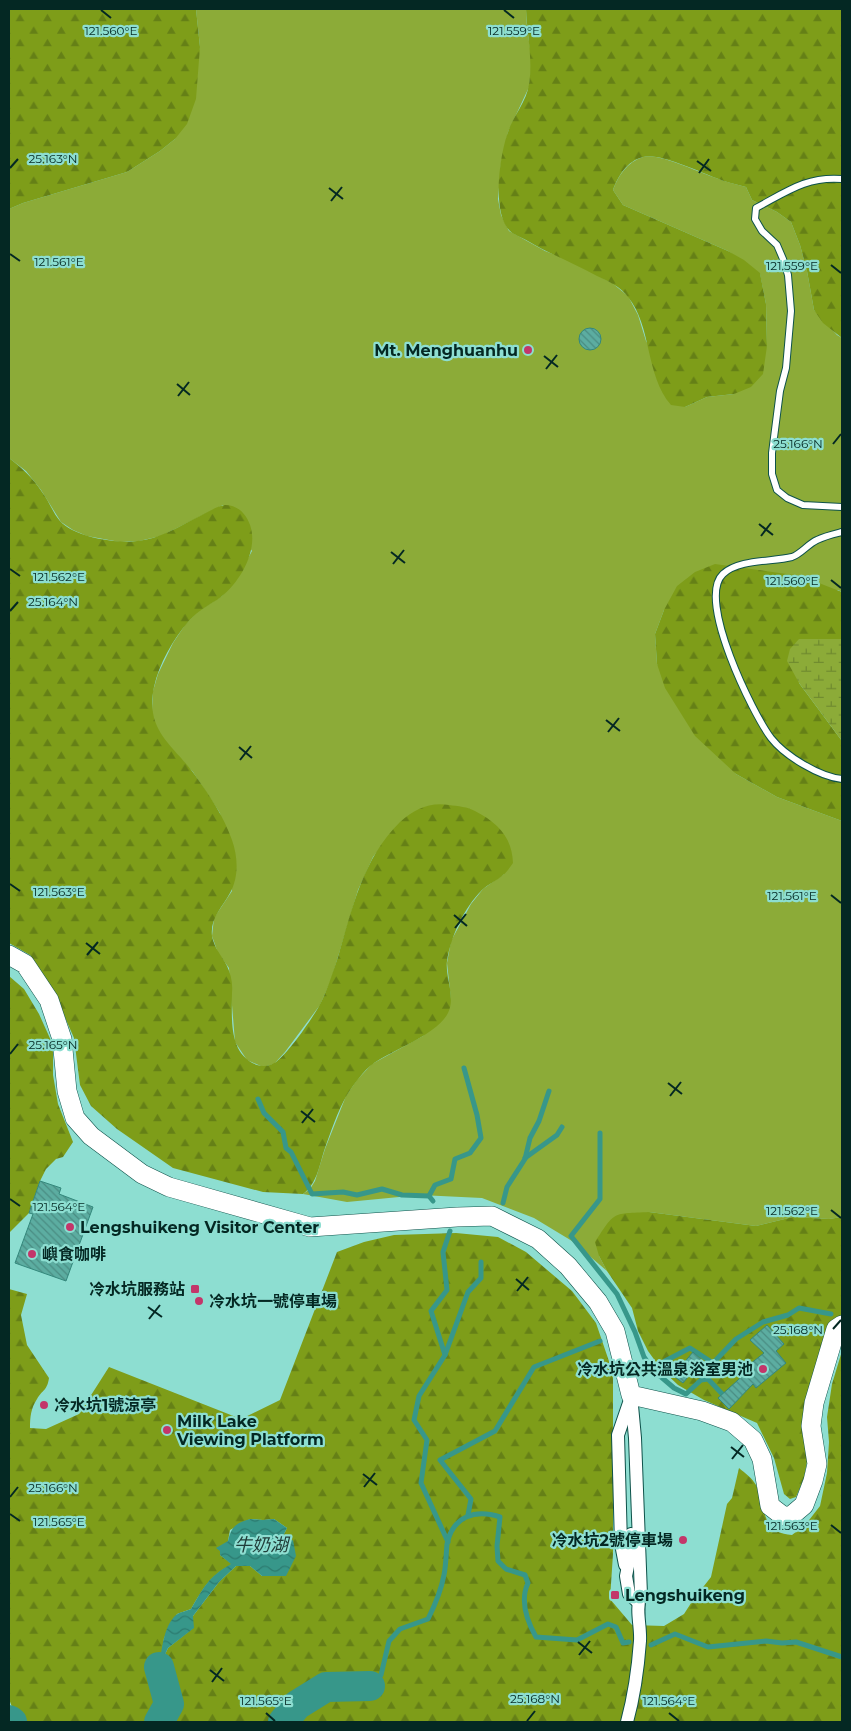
<svg xmlns="http://www.w3.org/2000/svg" width="851" height="1731" font-family="Montserrat,'Noto Sans TC',sans-serif">
<style>
.green{fill:#8cab38}
.forest{fill:url(#forest-firs);fill-rule:evenodd}
.wetland{fill:url(#wetland-marsh)}
.water{fill:url(#water-waves)}
.lines{fill:none;stroke-linecap:round;stroke-linejoin:round}
.stream{stroke:#37978a;stroke-width:5}
.river{stroke:#37978a;stroke-width:30}
.building{fill:url(#building-back-hatch);stroke:#34887c}
.lane-casing{stroke:#0e524a;stroke-width:8}
.street-casing{stroke:#0e524a;stroke-width:14}
.secondary-casing{stroke:#0e524a;stroke-width:20}
.lane{stroke:#fff;stroke-width:6}
.street{stroke:#fff;stroke-width:12}
.secondary{stroke:#fff;stroke-width:19}
.ticks{fill:none;stroke:#042823;stroke-width:2}
.poi-dot{fill:#c3366a;stroke:#8dded1;stroke-width:2}
.labels{text-anchor:middle;dominant-baseline:central;stroke-width:4.5;stroke-linejoin:round;paint-order:stroke}
.poi-label{font-size:16px;font-weight:bold;fill:#042823;stroke:#8dded1;text-anchor:start}
.water-label{font-size:18px;font-style:italic;fill:#203d39;stroke:#8dded1}
.ticks-label{font-size:12px;text-anchor:middle;fill:#042823;stroke:#8dded1;stroke-width:4.5;stroke-linejoin:round;paint-order:stroke}
</style>
<defs>
<pattern id="forest-firs" width="22" height="20" patternUnits="userSpaceOnUse" patternTransform="scale(1.25)"><rect width="22" height="20" fill="#7e9d19"/><path d="M5 1l3.5 6h-7zM16 11l3.5 6h-7z" fill="#658016"/></pattern>
<pattern id="wetland-marsh" width="20" height="14" patternUnits="userSpaceOnUse" patternTransform="scale(1.25)"><rect width="20" height="14" fill="#8cab38"/><path d="M1 5h8M5 5V1M11 12h8M15 12V8" fill="none" stroke="#708b2f"/></pattern>
<pattern id="water-waves" width="16" height="10" patternUnits="userSpaceOnUse" patternTransform="scale(1.25)"><rect width="16" height="10" fill="#37978a"/><path d="M0 5q4-4 8 0t8 0" fill="none" stroke="#2c7b70"/></pattern>
<pattern id="building-back-hatch" width="6" height="6" patternUnits="userSpaceOnUse" patternTransform="scale(1.25)"><rect width="6" height="6" fill="#5cada1"/><path d="M-1 5l2 2M0 0l6 6M5-1l2 2" fill="none" stroke="#4a8d83"/></pattern>
</defs>
<rect width="100%" height="100%" fill="#8dded1"/>
<path class="green" d="M196,9H526L527,27L532,63L529,87L508,132L501,164L498,199L501,215L509,231L545,251L566,259L612,283L628,296L638,315L646,341L685,407L707,397L734,394L767,346L766,304L760,274L728,251L623,205L613,190C618,176 627,162 643,157C658,152 700,173 716,178C726,182 736,184 746,187L752,200L777,212L791,222L800,245L807,271L814,310L837,335L842,338V592L838,590L664,610L655,634L657,664L736,774L777,797L842,821V1217L829,1219L793,1217L756,1226L649,1212L599,1256L607,1271L572,1241L534,1218L482,1198L420,1195L347,1202L303,1194L310,1189L315,1181L325,1149L346,1096L357,1080L372,1064L423,1036L451,999L447,963L451,941L471,904L483,889L504,874L395,828L373,857L358,890L331,980L320,1005L285,1052L274,1064L263,1067L247,1060L235,1042L229,968L218,953L212,936L214,918L232,891L220,813L193,772L161,737L155,725L152,712L153,691L158,674L173,643L185,625L197,612L222,596L231,586L239,575L252,551L223,505L161,536L139,541L120,542L87,536L73,530L61,522L41,490L26,471L9,458V209L23,203L127,172L160,151L175,139L200,47Z"/>
<g class="forest">
<path d="M9,9H196L200,47L196,99L187,124L175,139L160,151L127,172L23,203L9,209Z"/>
<path d="M526,9H842V338L823,323L814,310L807,271L800,245L791,222L777,212L752,200L746,187C736,184 725,182 716,178C700,172 658,152 643,157C627,161 618,176 613,190L623,205L728,251L744,260L760,273L766,304L767,346L763,374L751,387L734,394L707,397L685,407L671,405C645,375 652,326 628,297C621,287 608,281 597,276C574,263 549,254 526,240C521,237 514,235 510,231C491,213 500,154 508,132C513,116 527,101 529,84C533,59 527,34 526,9Z"/>
<path d="M9,458C22,468 33,478 42,492C49,501 53,513 60,521C74,537 117,544 137,541C160,539 180,526 200,516C208,512 217,506 225,505C232,505 239,508 243,513C265,538 244,579 221,597C210,605 198,610 189,621C173,639 159,664 154,687C145,732 173,744 195,775C210,796 224,817 232,840C238,857 239,877 230,893C222,908 210,918 212,936C214,948 222,956 227,966C231,974 233,984 232,993C232,1018 228,1054 257,1065C264,1067 270,1066 276,1062C289,1052 309,1023 318,1008C327,992 332,974 338,957C352,909 363,858 400,822C415,809 429,802 449,805C458,806 468,807 475,811C498,823 512,837 513,863C510,867 507,872 503,875C497,881 488,884 482,890C464,908 451,936 447,961C445,977 456,997 448,1013C438,1034 393,1050 374,1063C363,1071 354,1084 347,1095C338,1110 330,1134 324,1151C319,1167 317,1183 303,1194L263,1192L173,1168L117,1129L91,1106L80,1085L74,1038L53,990L30,955L9,943Z"/>
<path d="M715,564L801,576L842,592V639H799V683L842,741V821L777,797L736,774L695,736L665,688L657,664L655,634L664,610L677,586L695,572Z"/>
<path d="M9,976L24,989L39,1014L53,1045V1075L58,1104L73,1142L63,1157L56,1159L46,1169L40,1181L29,1213L10,1232H9Z"/>
<path d="M649,1212L756,1226L793,1217L829,1219L842,1217V1316L826,1342L804,1404L803,1431L808,1456L804,1478L796,1497L790,1499L784,1494L774,1458L757,1423L704,1400L678,1385L661,1369L648,1351L638,1331L632,1308L607,1271L599,1256L595,1242C616,1210 612,1214 649,1212Z"/>
<path d="M456,1233L498,1237L526,1252L572,1291L596,1323L613,1373V1554L610,1599L632,1625L664,1626L684,1614L693,1600L711,1577L727,1504L732,1498L739,1468C745,1473 752,1478 756,1485C766,1506 760,1533 792,1535L806,1524L820,1506L827,1473L829,1442L827,1417L832,1384L842,1351V1722H12V1707L9,1699V1289L27,1294L21,1315L27,1345L49,1378C47,1391 43,1389 37,1399C31,1408 30,1417 30,1428L46,1429L79,1414L109,1367L241,1419L280,1400L337,1252L364,1242L394,1235ZM250,1519L263,1520L274,1519L287,1528L283,1536L286,1542L262,1576L250,1566H236L219,1582L193,1616V1628L168,1648L160,1665L164,1638L177,1614L191,1609C204,1587 209,1577 232,1564L220,1555V1551L228,1541L230,1530Z"/>
</g>
<path class="wetland" d="M799,639H842V741L799,683L787,661L790,649Z"/>
<path class="water" d="M250,1519L263,1520L274,1519L287,1528L283,1536L287,1542L293,1540L296,1556L286,1576H262L250,1566H236L219,1582L193,1616L194,1628L168,1648L159,1667C162,1650 163,1627 176,1615C180,1612 187,1611 191,1609C204,1587 208,1577 231,1564L220,1555V1551L216,1548L228,1541C231,1527 236,1523 250,1519Z"/>
<g class="lines">
<g class="stream">
<path d="M258,1099L264,1113L283,1132L286,1148L291,1152L312,1194L343,1192L357,1195L382,1189L402,1195L429,1196L433,1201"/>
<path d="M600,1133V1199L571,1236L617,1294L635,1332L644,1357L653,1370L674,1388L686,1394L701,1380L708,1379L727,1399"/>
<path d="M525,1158L557,1135L562,1127"/>
<path d="M429,1196L435,1185L451,1179L455,1159L470,1153L481,1138L477,1115L464,1068"/>
<path d="M503,1203L507,1187L525,1159L530,1138L539,1121L549,1091"/>
<path d="M445,1355L431,1311L447,1290L443,1252L450,1231"/>
<path d="M653,1370L665,1361L690,1348L713,1363L736,1339L763,1322L788,1315L799,1308L831,1314"/>
<path d="M468,1515L471,1499L440,1460L495,1431L534,1367L600,1341"/>
<path d="M448,1542L421,1483L427,1440L414,1420L419,1396L445,1355L468,1292L481,1278V1262"/>
<path d="M651,1645L675,1634L708,1647L766,1641L782,1643L796,1642L842,1657"/>
<path d="M370,1686L381,1675L389,1641L400,1629L428,1619C435,1605 441,1591 444,1575C446,1565 446,1555 447,1544C453,1516 475,1509 500,1517L497,1546L498,1561L506,1569L525,1575L528,1583C520,1600 527,1621 536,1637L577,1640L608,1624L616,1627L623,1643L629,1642"/>
</g>
<g class="river">
<path d="M159,1667L169,1704L159,1722"/>
<path d="M9,1720L12,1722"/>
<path d="M283,1722L297,1705L326,1687L370,1686"/>
</g>
</g>
<g class="building">
<circle cx="590" cy="339" r="11"/>
<path d="M40,1181L61,1188L59,1194L93,1207L66,1281L15,1263L33,1214L29,1213Z"/>
<path d="M767,1325L784,1344L776,1351L786,1363L756,1388L753,1384L729,1409L718,1398L748,1371L745,1368L764,1353L750,1340Z"/>
<path d="M693,1352L704,1362L694,1374L692,1372L683,1383L671,1374L681,1362L683,1364Z"/>
</g>
<g class="lines">
<defs>
<g id="lane">
<path d="M842,179C807,176 786,192 756,208L755,219L762,231L777,245L783,259L788,275L791,311L786,368L780,391L772,453V474L777,490L787,498L803,505L842,507"/>
<path d="M842,532C834,534 825,536 817,540C808,544 801,554 792,557C772,562 739,559 723,574C696,599 753,714 771,738C785,756 820,777 842,779"/>
</g>
<g id="street">
<path d="M631,1534L632,1546L626,1576L629,1594L638,1602"/>
<path d="M625,1565L621,1544L618,1435L630,1400"/>
<path d="M627,1722C634,1696 638,1669 640,1641C641,1626 635,1609 641,1595L635,1438L631,1395"/>
</g>
<path id="secondary" d="M9,955L25,964L49,1000L62,1039L67,1091L75,1118L91,1136L142,1174L169,1187L310,1227L457,1217L492,1216L538,1239L568,1266L598,1302L615,1331L631,1395L702,1411L732,1422L753,1440L762,1459L770,1506L783,1516H791L804,1505L813,1481L817,1464L811,1426L814,1403L836,1329L842,1325"/>
</defs>
<use href="#lane" class="lane-casing"/>
<use href="#street" class="street-casing"/>
<use href="#secondary" class="secondary-casing"/>
<use href="#lane" class="lane"/>
<use href="#street" class="street"/>
<use href="#secondary" class="secondary"/>
</g>
<path class="ticks" d="M101,10L111,18M504,10L514,18M697,161L711,171M10,168L18,159M699,173L709,159M329,188L343,199M331,201L342,187M10,254L20,261M831,265L841,273M544,356L558,367M546,369L557,355M177,384L190,395M178,396L189,382M833,444L841,434M759,524L773,535M761,536L771,523M391,552L405,563M393,564L404,550M10,569L20,576M831,580L841,588M10,611L18,602M606,720L620,731M608,732L619,718M239,747L252,758M240,760L251,746M10,884L20,891M831,895L841,903M454,915L467,926M455,928L466,914M86,943L100,954M87,955L98,942M10,1054L18,1044M668,1083L682,1094M670,1096L681,1082M301,1111L315,1122M302,1123L313,1109M10,1199L20,1206M831,1210L841,1218M516,1279L529,1290M517,1291L528,1277M148,1307L162,1317M149,1319L160,1305M833,1329L841,1320M731,1447L744,1457M732,1459L743,1445M363,1474L377,1485M364,1487L375,1473M10,1497L18,1487M10,1514L20,1521M831,1525L841,1533M578,1642L592,1653M579,1655L590,1641M210,1670L224,1681M212,1682L222,1668M266,1713L275,1721M669,1713L679,1721M527,1721L535,1711"/>
<g class="poi-dot">
<circle cx="528" cy="350" r="5"/>
<circle cx="70" cy="1227" r="5"/>
<circle cx="32" cy="1254" r="5"/>
<rect x="190" y="1284" width="10" height="10" rx="2.5"/>
<circle cx="199" cy="1301" r="5"/>
<circle cx="763" cy="1369" r="5"/>
<circle cx="44" cy="1405" r="5"/>
<circle cx="167" cy="1430" r="5"/>
<circle cx="683" cy="1540" r="5"/>
<rect x="610" y="1590" width="10" height="10" rx="2.5"/>
</g>
<g class="labels">
<g class="poi-label">
<text x="518" y="350" text-anchor="end">Mt. Menghuanhu</text>
<text x="80" y="1227">Lengshuikeng Visitor Center</text>
<text x="42" y="1254">嶼食咖啡</text>
<text x="185" y="1289" text-anchor="end">冷水坑服務站</text>
<text x="209" y="1301">冷水坑一號停車場</text>
<text x="753" y="1369" text-anchor="end">冷水坑公共溫泉浴室男池</text>
<text x="54" y="1405">冷水坑1號涼亭</text>
<text x="177" y="1421">Milk Lake<tspan x="177" dy="18">Viewing Platform</tspan></text>
<text x="673" y="1540" text-anchor="end">冷水坑2號停車場</text>
<text x="625" y="1595">Lengshuikeng</text>
</g>
<g class="water-label">
<text x="261" y="1545">牛奶湖</text>
</g>
</g>
<g class="ticks-label">
<text x="111" y="35">121.560°E</text>
<text x="514" y="35">121.559°E</text>
<text x="53" y="163">25.163°N</text>
<text x="59" y="266">121.561°E</text>
<text x="792" y="270">121.559°E</text>
<text x="798" y="448">25.166°N</text>
<text x="59" y="581">121.562°E</text>
<text x="792" y="585">121.560°E</text>
<text x="53" y="606">25.164°N</text>
<text x="59" y="896">121.563°E</text>
<text x="792" y="900">121.561°E</text>
<text x="53" y="1049">25.165°N</text>
<text x="59" y="1211">121.564°E</text>
<text x="792" y="1215">121.562°E</text>
<text x="798" y="1334">25.168°N</text>
<text x="53" y="1492">25.166°N</text>
<text x="59" y="1526">121.565°E</text>
<text x="792" y="1530">121.563°E</text>
<text x="535" y="1703">25.168°N</text>
<text x="266" y="1705">121.565°E</text>
<text x="669" y="1705">121.564°E</text>
</g>
<rect width="851" height="1731" fill="none" stroke="#042823" stroke-width="20"/>
</svg>
